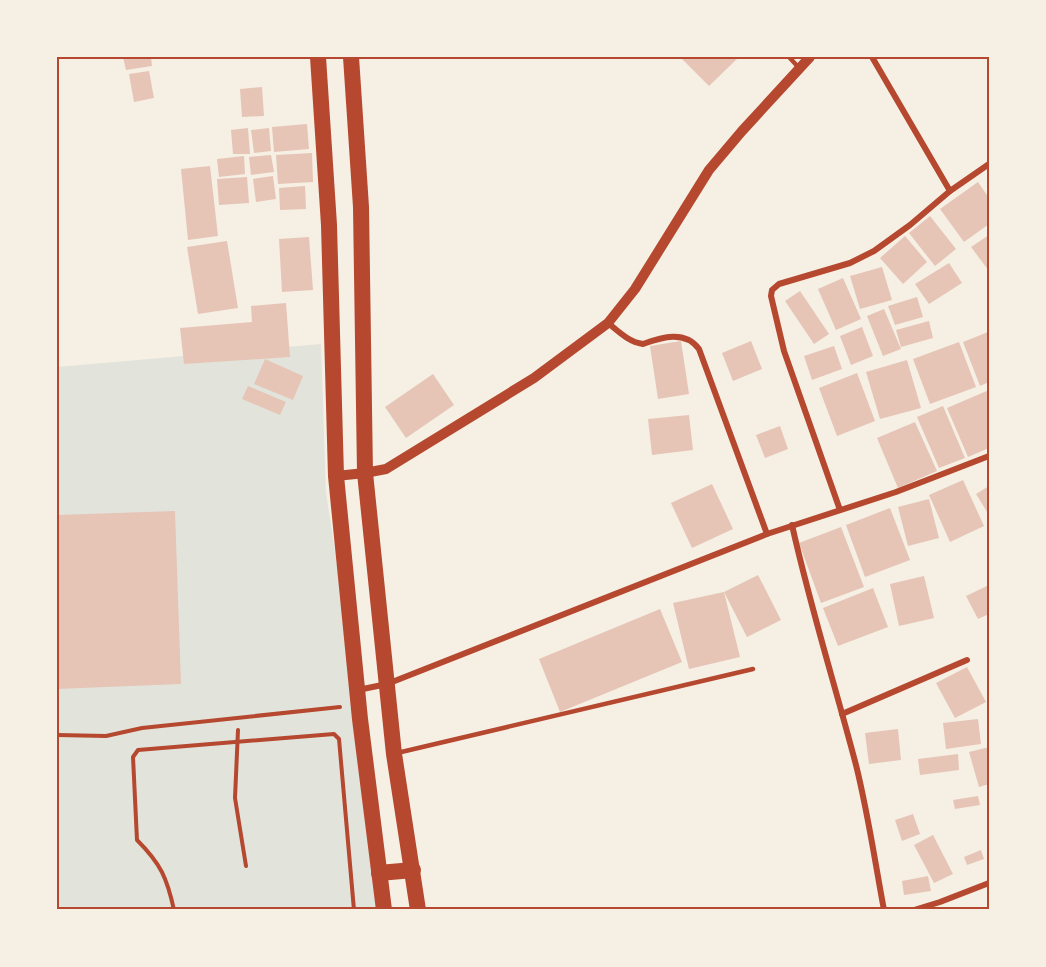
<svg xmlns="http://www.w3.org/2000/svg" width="1046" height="967" font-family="Figtree,sans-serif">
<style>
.green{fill:#e2e4dc}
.building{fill:#e6c5b7}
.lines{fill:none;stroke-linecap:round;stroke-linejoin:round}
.path{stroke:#b5482f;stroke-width:4}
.service{stroke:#b5482f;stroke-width:4.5}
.minor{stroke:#b5482f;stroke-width:6}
.tertiary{stroke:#b5482f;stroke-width:10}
.trunk{stroke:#b5482f;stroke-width:16}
.neatline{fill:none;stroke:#b5482f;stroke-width:2}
</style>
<rect width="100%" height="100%" fill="#f6efe4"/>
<path class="green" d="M321,344L326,493L357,690L377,910H57V367Z"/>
<g class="building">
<path d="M123,57H151L152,66L126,70Z"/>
<path d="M680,57H739L709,86Z"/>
<path d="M149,71L154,98L134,102L129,74Z"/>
<path d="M262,87L264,116L242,117L240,89Z"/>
<path d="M307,124L309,149L274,152L272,127Z"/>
<path d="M248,128L250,154H233L231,130Z"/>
<path d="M269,128L271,151L254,153L251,130Z"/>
<path d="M312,153L313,182L278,184L276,155Z"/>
<path d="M271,155L274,172L251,175L249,157Z"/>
<path d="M244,156L245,174L219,177L217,159Z"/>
<path d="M210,166L218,236L188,240L181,169Z"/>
<path d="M273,176L276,199L256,202L253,179Z"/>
<path d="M247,177L249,203L219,205L217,179Z"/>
<path d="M978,182L989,198V224L964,242L940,209Z"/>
<path d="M305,186L306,209L280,210L279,188Z"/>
<path d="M930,216L956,249L935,266L909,233Z"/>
<path d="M989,235V271L971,247Z"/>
<path d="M905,236L927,262L903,284L880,258Z"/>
<path d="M309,237L313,290L282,292L279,239Z"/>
<path d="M227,241L238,308L198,314L187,247Z"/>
<path d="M949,263L962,283L929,304L915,284Z"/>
<path d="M882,267L892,300L860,309L850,276Z"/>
<path d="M843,278L861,319L836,330L818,289Z"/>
<path d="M800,291L829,334L814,344L785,301Z"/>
<path d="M917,297L923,317L895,325L888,306Z"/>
<path d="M286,303L290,357L184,364L180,328L252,322L251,306Z"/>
<path d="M884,309L901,349L883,356L867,316Z"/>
<path d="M929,321L933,338L901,347L896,330Z"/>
<path d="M862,327L873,356L851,365L840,336Z"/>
<path d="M988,332L989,382L980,386L963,342Z"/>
<path d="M681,341L689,394L658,399L650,346Z"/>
<path d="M751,341L762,369L733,381L722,353Z"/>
<path d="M959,342L976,387L930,404L913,359Z"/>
<path d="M834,346L842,369L812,380L804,356Z"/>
<path d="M265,359L303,376L293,400L254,384Z"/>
<path d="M907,360L921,408L880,419L866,372Z"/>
<path d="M857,373L875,421L837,436L819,388Z"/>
<path d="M433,374L454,405L406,438L385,407Z"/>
<path d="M248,386L286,402L280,415L242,399Z"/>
<path d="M989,390V448L968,457L947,408Z"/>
<path d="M943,406L965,458L939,468L917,417Z"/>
<path d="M689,415L693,450L652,455L648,419Z"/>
<path d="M915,422L937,471L898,488L877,438Z"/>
<path d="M780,426L788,449L765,458L756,435Z"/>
<path d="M963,480L984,526L950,542L929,495Z"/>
<path d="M712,484L733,529L692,548L671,503Z"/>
<path d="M989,486V515L976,494Z"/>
<path d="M929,499L939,538L908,546L898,507Z"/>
<path d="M890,508L910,560L865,577L846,525Z"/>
<path d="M175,511L181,684L57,689V515Z"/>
<path d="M841,527L864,587L821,603L799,543Z"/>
<path d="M758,575L781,620L747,637L724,592Z"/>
<path d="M924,576L934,618L899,626L890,584Z"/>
<path d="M987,586L989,590V614L978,619L966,596Z"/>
<path d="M873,588L888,627L838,646L823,608Z"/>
<path d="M724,592L740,657L689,669L673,603Z"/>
<path d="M660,609L682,662L560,712L539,659Z"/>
<path d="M967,667L986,702L955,718L936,683Z"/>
<path d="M978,719L981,744L946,749L943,723Z"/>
<path d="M898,729L901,760L869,764L865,733Z"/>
<path d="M989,747V784L979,787L969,752Z"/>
<path d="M958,754L959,770L920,775L918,759Z"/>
<path d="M978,796L980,805L955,809L953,800Z"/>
<path d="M913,814L920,834L902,841L895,820Z"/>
<path d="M933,835L953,874L934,883L914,845Z"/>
<path d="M981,850L984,859L967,865L964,857Z"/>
<path d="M928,876L931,891L904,895L902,881Z"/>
</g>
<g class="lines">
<g class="path">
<path d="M238,730L235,798L246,866"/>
<path d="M57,735L106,736L142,728L340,707"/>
<path d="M174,910C167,878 161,864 137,840L133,757L138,750L334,734L339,739L354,910"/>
</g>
<g class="service">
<path d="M789,57L800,69"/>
<path d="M397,753L753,669"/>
</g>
<g class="minor">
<path d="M872,57L950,191"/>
<path d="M608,323C619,332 629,342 643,344C662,337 685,330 699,349L767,534"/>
<path d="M840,510L784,351L771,296L772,290L779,284L850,263L874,251L910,225L950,191L989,164"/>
<path d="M792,525C810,606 835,685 856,765C868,813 875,862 884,910"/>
<path d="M358,690L387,684L767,534L896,492L989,456"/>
<path d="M842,714L967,660"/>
<path d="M914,910L940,902L989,883"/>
</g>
<path class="tertiary" d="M336,476L365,473L386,469L534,378L608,323L635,289L709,170L742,131L810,57"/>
<g class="trunk">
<path d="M318,57L329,225L336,476L360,719L384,910"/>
<path d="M351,57L361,207L365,473L394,754L418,910"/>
<path d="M379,873L413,870"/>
</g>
</g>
<rect width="1046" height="967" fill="none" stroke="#f6efe4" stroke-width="117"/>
<rect x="58" y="58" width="930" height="850" class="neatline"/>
</svg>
